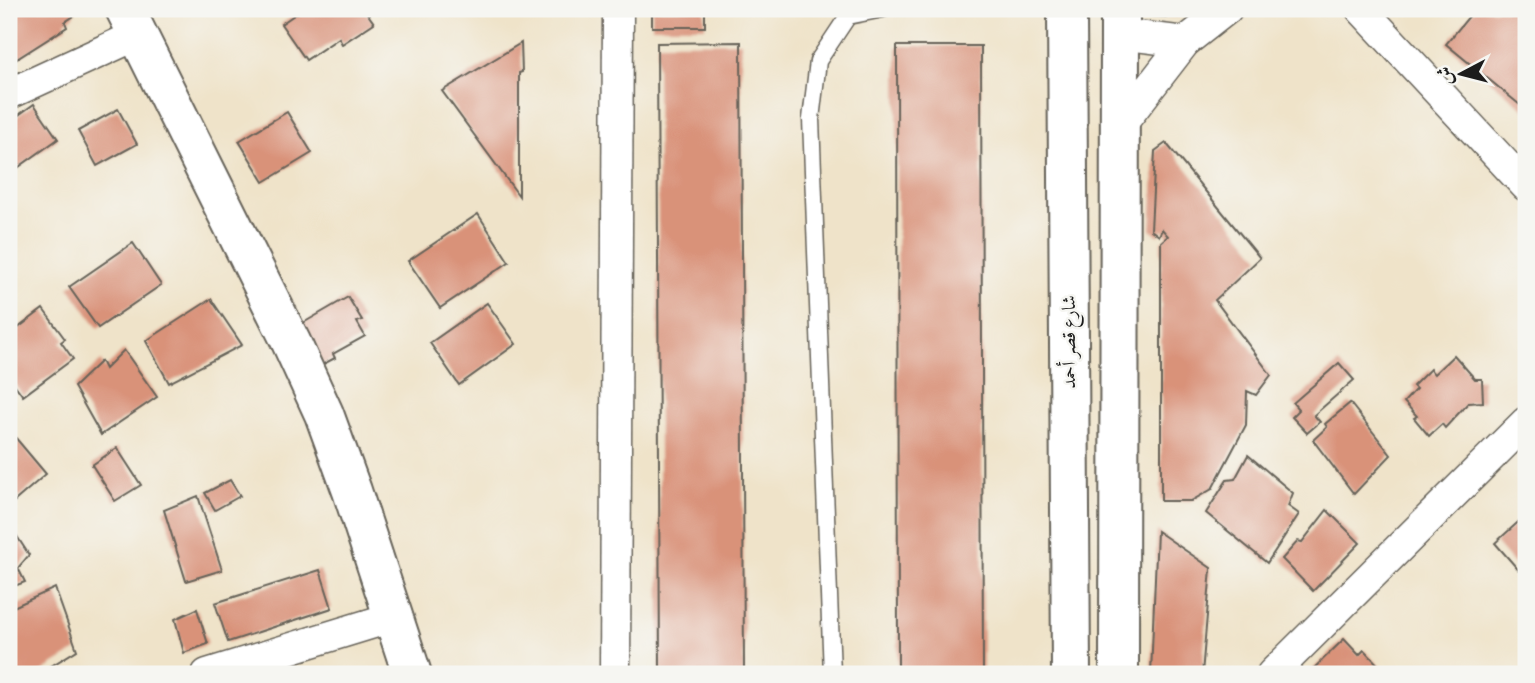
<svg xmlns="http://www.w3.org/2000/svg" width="1535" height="683" font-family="Alegreya,Amiri,serif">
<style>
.building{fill:#d99279}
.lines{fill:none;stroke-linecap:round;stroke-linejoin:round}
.service-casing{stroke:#666259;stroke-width:19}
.minor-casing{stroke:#666259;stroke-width:33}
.tertiary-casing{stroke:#666259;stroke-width:42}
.primary-casing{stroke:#666259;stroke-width:42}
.service{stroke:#fff;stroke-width:16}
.minor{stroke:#fff;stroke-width:30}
.tertiary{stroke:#fff;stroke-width:38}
.primary{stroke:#fff;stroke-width:38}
.labels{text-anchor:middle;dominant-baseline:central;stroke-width:5;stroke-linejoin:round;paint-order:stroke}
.street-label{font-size:19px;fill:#1c1c1c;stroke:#f6f6f2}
</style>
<rect width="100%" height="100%" fill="#f6f6f2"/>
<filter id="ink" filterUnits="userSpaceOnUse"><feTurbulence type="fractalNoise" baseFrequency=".0143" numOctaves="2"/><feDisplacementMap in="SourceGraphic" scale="14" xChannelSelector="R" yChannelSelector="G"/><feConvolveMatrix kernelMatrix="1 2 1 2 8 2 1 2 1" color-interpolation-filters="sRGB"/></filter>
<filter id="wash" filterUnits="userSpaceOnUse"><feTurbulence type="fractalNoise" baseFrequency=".00686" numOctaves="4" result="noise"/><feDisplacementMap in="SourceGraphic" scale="28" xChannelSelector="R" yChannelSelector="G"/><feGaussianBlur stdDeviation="1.57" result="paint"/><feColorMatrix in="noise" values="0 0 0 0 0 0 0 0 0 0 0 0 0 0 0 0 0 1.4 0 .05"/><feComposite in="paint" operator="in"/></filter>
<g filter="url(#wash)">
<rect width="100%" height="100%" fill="#efe3c9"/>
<g id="blocks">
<g class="building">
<path d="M9,9H75L76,10L74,16L65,22L67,27L12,62L9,56Z"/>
<path d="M303,9H364L374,23L342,44L339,38L306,60L281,24Z"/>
<rect x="652" y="9" width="53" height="18"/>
<path d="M1149,9H1190L1178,17L1150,16Z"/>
<path d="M1475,9H1502L1504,11L1506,9H1526V110L1446,44Z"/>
<path d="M741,42L744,674H660L657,43Z"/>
<path d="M521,43L522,72L519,73V196L442,91Z"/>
<path d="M897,46H981L983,674H898Z"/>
<path d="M34,104L58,139L9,174V122Z"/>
<path d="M118,109L137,144L97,166L78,131Z"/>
<path d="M287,112L312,153L264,182L239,141Z"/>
<path d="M1166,143L1260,258L1215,300L1271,375L1256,395L1247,391L1246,425L1212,489L1191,501H1161V242L1168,236L1162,229L1159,236L1151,230L1155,151Z"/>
<path d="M478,214L509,262L440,308L408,261Z"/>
<path d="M133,243L161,285L98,328L69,287Z"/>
<path d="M348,297L362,320L357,322L365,336L333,354L335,358L320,366L298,326Z"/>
<path d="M211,299L242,345L169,383L146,341Z"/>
<path d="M487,303L516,344L459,385L430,343Z"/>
<path d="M43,309L65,339L61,342L73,359L23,396L9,377V354L13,351L9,346V335Z"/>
<path d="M124,350L157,397L101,435L74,387L101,361L105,369Z"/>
<path d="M1454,355L1475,379H1482L1483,402L1468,403L1445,428L1442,424L1429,436L1414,418L1417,416L1404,402L1416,389L1413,386L1430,369L1434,374Z"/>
<path d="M1339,363L1354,380L1314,415L1320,422L1307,433L1292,417L1299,410L1293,403Z"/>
<path d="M1350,403L1391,455L1354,494L1313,440L1327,427L1325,424Z"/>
<path d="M9,430L46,474L9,506Z"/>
<path d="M117,448L141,485L115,501L92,465Z"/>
<path d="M1248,455L1293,493L1288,506L1299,514L1267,563L1206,513L1227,480L1235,479Z"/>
<path d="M230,480L240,496L215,510L205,493Z"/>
<path d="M198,496L222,570L186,581L164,510Z"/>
<path d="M1327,510L1360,543L1313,591L1282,559L1298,541L1302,542Z"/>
<path d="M1526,515V570L1522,574L1495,543Z"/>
<path d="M9,524L29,555L18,568L25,582L9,588Z"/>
<path d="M1157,531L1211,568L1202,674H1151Z"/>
<path d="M320,570L332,608L228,642L215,603Z"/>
<path d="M55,588L77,650L38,674H9V609Z"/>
<path d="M197,609L208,644L184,653L175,619Z"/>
<path d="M1344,639L1359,655L1364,650L1387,674H1308Z"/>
</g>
</g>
</g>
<g filter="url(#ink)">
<use href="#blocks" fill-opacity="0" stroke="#666259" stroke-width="2"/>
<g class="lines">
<defs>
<path id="service" d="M832,674L811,119L818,61L848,16L883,9"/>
<g id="minor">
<path d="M1361,9L1526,186"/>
<path d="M1120,34L1185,42"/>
<path d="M9,94L137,35"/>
<path d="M1120,126L1185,42L1227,9"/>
<path d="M207,674L393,617"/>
<path d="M615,674L618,9"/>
<path d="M1272,674L1526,422"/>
</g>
<path id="tertiary" d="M125,9L291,342L324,414L352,491L412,674"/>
<g id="primary">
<path d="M1067,9L1071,674"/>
<path d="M1119,674L1120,9"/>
</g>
</defs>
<use href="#service" class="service-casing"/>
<use href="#minor" class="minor-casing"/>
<use href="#tertiary" class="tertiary-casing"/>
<use href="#primary" class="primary-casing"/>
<use href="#service" class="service"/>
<use href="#minor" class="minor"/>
<use href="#tertiary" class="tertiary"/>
<use href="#primary" class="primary"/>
</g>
</g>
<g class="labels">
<g class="street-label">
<text transform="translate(1069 342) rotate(-90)">شارع قصر أحمد</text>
</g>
</g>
<rect width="1535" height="683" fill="none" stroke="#f6f6f2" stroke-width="35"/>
<g transform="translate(1461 74) rotate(263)" stroke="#f6f6f2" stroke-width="5" paint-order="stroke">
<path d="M0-5L12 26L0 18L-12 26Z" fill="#1c1c1c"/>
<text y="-10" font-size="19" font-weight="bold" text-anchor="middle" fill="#1c1c1c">ش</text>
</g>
</svg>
